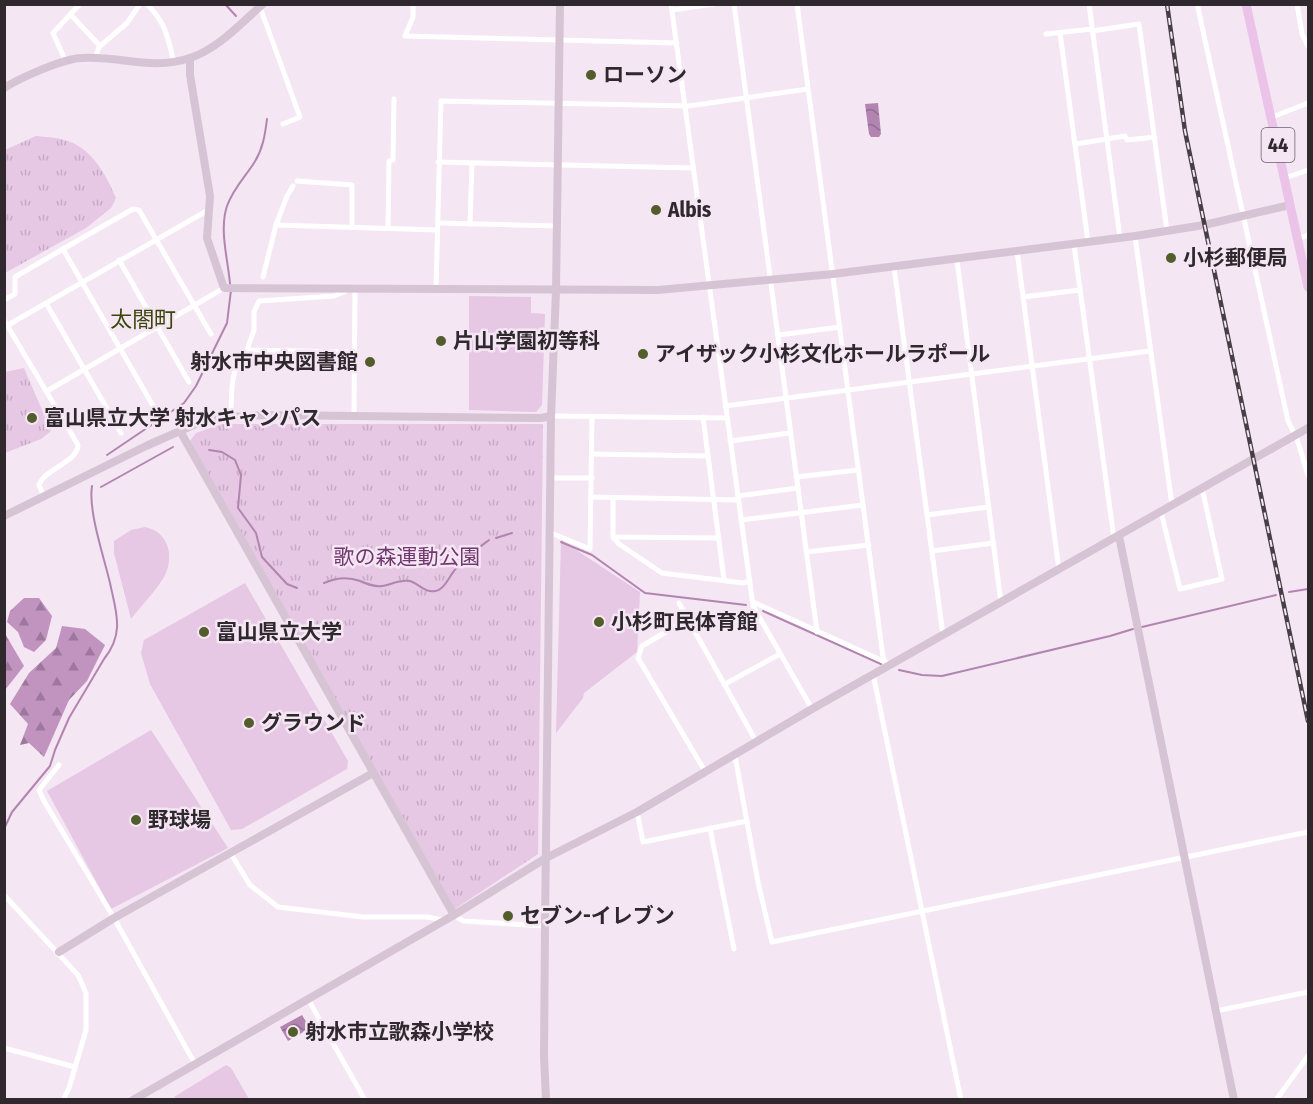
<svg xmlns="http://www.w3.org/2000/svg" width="1313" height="1104" font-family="'Fira Sans Condensed','Noto Sans JP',sans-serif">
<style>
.grass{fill:#e6c7e4}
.forest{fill:url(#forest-firs)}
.park{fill:url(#park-tufts)}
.water{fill:url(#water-waves)}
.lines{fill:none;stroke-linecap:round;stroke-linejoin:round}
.stream{stroke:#b285b0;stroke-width:2}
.street{stroke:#fff;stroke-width:5}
.secondary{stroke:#d6c4d5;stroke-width:8}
.primary{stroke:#ebc3e9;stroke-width:9}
.rail-casing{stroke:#463f45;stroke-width:4.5}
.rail{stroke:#f5e6f4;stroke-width:2;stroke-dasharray:7;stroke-linecap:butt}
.poi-dot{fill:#535c2b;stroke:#f5e6f4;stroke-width:2}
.labels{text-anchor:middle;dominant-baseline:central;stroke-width:5;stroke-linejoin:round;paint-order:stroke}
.shield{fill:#f5e6f4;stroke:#6a6269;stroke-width:1.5}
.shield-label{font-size:20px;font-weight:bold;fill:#2f292e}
.poi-label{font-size:21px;font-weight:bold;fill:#2f292e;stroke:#f5e6f4;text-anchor:start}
.park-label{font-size:21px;fill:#713870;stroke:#f5e6f4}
.neighbourhood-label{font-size:22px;fill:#3c4509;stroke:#f5e6f4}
</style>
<defs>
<pattern id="forest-firs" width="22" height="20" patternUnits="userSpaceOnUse" patternTransform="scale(1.5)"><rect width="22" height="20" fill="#c193bf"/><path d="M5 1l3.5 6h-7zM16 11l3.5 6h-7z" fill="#9d789c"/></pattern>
<pattern id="park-tufts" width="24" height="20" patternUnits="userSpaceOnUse" patternTransform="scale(1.5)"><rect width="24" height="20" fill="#e6c7e4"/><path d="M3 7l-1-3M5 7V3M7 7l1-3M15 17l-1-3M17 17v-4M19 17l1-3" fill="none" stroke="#c6abc4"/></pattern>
<pattern id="water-waves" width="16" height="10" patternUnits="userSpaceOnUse" patternTransform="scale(1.5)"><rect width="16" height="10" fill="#b285b0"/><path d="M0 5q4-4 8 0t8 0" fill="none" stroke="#916d90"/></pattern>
</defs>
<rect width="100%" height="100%" fill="#f5e6f4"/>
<g class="grass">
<path d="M469,296L531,297V313L545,314L542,405L536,412L469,410Z"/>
<path d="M145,527C169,532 175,557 164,577C155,592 141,606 131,619L114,553V541L131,530Z"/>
<path d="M561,540L640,592L637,652L584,693L583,698L556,733Z"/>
<path d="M245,583L348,761L347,769L242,829L231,830L150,684L141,653L144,640Z"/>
<path d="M151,730L228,848L111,909L47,791Z"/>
<path d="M226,1065L231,1068L249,1099H176L174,1097Z"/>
</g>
<g class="forest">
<path d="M24,598H39L52,616L46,640L34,652L24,647L18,632L7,622L10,611Z"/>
<path d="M62,626L85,629L105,645L87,681L69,700L44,757L29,743L20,745L28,724L10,704L29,673L56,648Z"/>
<path d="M4,632L24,666L5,690H4Z"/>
</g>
<g class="park">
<path d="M36,136C45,137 55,137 64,140C92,147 106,175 116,198L111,208L86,228L5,273V150Z"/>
<path d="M24,368L51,431L41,439L5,453V372Z"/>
<path d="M222,424H543L538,854L455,909L189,442L196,433Z"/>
</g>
<g class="water">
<path d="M878,103L881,134L879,137H871L869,134L865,104Z"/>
<path d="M302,1015L310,1028L288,1041L280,1027Z"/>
</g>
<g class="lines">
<g class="stream">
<path d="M225,4L236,16"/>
<path d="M230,284C228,259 219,230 227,206C233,189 245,177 254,163C263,149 265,135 267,119"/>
<path d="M209,450L222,452L235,460L241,475L238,508L256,533L262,557L287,584L297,588"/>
<path d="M107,455L184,403L196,386L227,323L231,290"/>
<path d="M101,487L173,447"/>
<path d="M496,538L512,533"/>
<path d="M561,542L592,555L645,593L746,605"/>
<path d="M324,583C335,578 347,576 360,581C367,584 374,587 382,586C391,585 399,579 410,581C419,584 425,593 435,591C444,590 449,577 454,571C463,559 477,549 489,540"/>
<path d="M1289,592L1308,589"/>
<path d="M763,611L881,664"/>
<path d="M1142,627L1276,595"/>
<path d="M899,670L922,675L942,676L1110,636L1133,629"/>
<path d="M4,829L12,812L50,766L55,750L69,718L104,659C125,633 116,612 110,583C104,557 88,511 92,486"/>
</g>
<g class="street">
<path d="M147,4C167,25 167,36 174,62"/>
<path d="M413,4V17L405,36L677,43"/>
<path d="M671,4L753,606L812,709"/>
<path d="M734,4L817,632"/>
<path d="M797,4L883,657L888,667"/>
<path d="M1089,4L1120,238"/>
<path d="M1198,4V8L1288,421L1297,439L1308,475"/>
<path d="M1297,4L1302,34L1308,46"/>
<path d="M260,7L300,117L283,124"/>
<path d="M672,10L714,4"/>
<path d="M71,15L100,46"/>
<path d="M1092,31L1139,24L1167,231"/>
<path d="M1060,33L1088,242"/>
<path d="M1046,34L1092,29"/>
<path d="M95,58L99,47L127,23L140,4"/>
<path d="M66,62L53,33L80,4"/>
<path d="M1272,117L1308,103"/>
<path d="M1076,144L1125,136L1127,140L1155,137"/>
<path d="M393,160L394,99"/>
<path d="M438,162L693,168"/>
<path d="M1285,178L1308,170"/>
<path d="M297,181L352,185V227"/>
<path d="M293,186L287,196L276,225L437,230"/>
<path d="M438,223L556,226"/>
<path d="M470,224L472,163"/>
<path d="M388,228L389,161"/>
<path d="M1135,236L1172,505"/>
<path d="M1297,239L1308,235"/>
<path d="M1074,245L1114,539"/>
<path d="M63,249L133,209L139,210L211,334"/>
<path d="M1017,251L1059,570"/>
<path d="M119,260L189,382"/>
<path d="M957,260L1001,603"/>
<path d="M894,267L943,635"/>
<path d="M263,277L276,225"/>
<path d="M436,288L441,101L689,106L808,89"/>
<path d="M1023,297L1080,290"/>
<path d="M4,300L15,294V277L63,249L156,411"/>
<path d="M46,303L121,433"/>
<path d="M4,320L78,445C77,463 45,468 39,485L44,497"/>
<path d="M8,325L210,209"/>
<path d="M779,335L840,327"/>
<path d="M247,350L254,330V312L259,301L334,296L346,291"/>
<path d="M47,391L224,288"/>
<path d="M725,406L1150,351"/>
<path d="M233,416L231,412C232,386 230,371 247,350L355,352"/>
<path d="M354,416L355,288"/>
<path d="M551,416L727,418"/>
<path d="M703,417L724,580"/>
<path d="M730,441L790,433"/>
<path d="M592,454L708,456"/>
<path d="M796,477L858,470"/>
<path d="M550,478H592"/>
<path d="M738,496L798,488"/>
<path d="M591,497L738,500"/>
<path d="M613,498V537L619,544L662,573L743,583L750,581"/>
<path d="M1161,512L1180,589L1222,579L1202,488"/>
<path d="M927,515L988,507"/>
<path d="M741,520L863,505"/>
<path d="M551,533L590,549L592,416"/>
<path d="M613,537L718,538"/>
<path d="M932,551L993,543"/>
<path d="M806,552L869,545"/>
<path d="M753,602L885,662"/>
<path d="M679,603L757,743"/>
<path d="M688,619L642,646L638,658L706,773"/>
<path d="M873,674L961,1100"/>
<path d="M725,684L780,654"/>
<path d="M735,756L758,882L772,942L1308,832"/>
<path d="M59,765L39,790L44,801L114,918L195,1064"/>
<path d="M637,812L643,842L747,821"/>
<path d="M710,828L734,949"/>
<path d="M231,854L250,885L278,907L363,917H427L444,920"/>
<path d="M4,895L78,975L86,993V1030L69,1088L63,1100"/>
<path d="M454,915L463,921L545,926"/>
<path d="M308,999L365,1100"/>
<path d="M1216,1011L1308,992"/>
<path d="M4,1048L75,1067"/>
<path d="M1276,1100L1308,1056"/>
</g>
<g class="secondary">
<path d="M190,58V75L210,196L207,238L224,288L658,290L833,274L1135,236L1204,225L1290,205"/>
<path d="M4,88C20,78 62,59 81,58C119,55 151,71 190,58C219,48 240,24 263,4"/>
<path d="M180,431L454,915"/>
<path d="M4,516L146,446L198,423L216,418L264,415L541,418L551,416"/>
<path d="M1119,536L1234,1100"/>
<path d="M59,952L114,918L373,773"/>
<path d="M133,1100L454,915L546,858L637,812L812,709L1308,428"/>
<path d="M546,1100L544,1056L545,926L551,416L556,291L560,4"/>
</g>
<path class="primary" d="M1246,4L1308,287"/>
<defs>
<path id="rail" d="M1167,4L1185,131L1308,721"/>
</defs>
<use href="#rail" class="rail-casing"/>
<use href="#rail" class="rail"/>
</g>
<g class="poi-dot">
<circle cx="591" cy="75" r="6"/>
<circle cx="656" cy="210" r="6"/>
<circle cx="1171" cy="258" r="6"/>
<circle cx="441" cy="341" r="6"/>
<circle cx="643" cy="354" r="6"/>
<circle cx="370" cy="362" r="6"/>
<circle cx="32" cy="418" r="6"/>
<circle cx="599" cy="622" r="6"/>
<circle cx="204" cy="632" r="6"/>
<circle cx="249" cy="723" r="6"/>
<circle cx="136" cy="820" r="6"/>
<circle cx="508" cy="916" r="6"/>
<circle cx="293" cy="1032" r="6"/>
</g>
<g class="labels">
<rect class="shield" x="1261.5" y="128" width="33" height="34" rx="4.5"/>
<g class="shield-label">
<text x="1278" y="145">44</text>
</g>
<g class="poi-label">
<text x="603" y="75">ローソン</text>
<text x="668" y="210">Albis</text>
<text x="1183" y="258">小杉郵便局</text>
<text x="453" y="341">片山学園初等科</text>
<text x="655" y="354">アイザック小杉文化ホールラポール</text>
<text x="358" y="362" text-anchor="end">射水市中央図書館</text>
<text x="44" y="418">富山県立大学 射水キャンパス</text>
<text x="611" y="622">小杉町民体育館</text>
<text x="216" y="632">富山県立大学</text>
<text x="261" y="723">グラウンド</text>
<text x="148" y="820">野球場</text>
<text x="520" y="916">セブン-イレブン</text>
<text x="305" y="1032">射水市立歌森小学校</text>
</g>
<g class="park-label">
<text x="407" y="557">歌の森運動公園</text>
</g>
<g class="neighbourhood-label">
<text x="143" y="319">太閤町</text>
</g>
</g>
<rect width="1313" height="1104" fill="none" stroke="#2f292e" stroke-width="12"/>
</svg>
